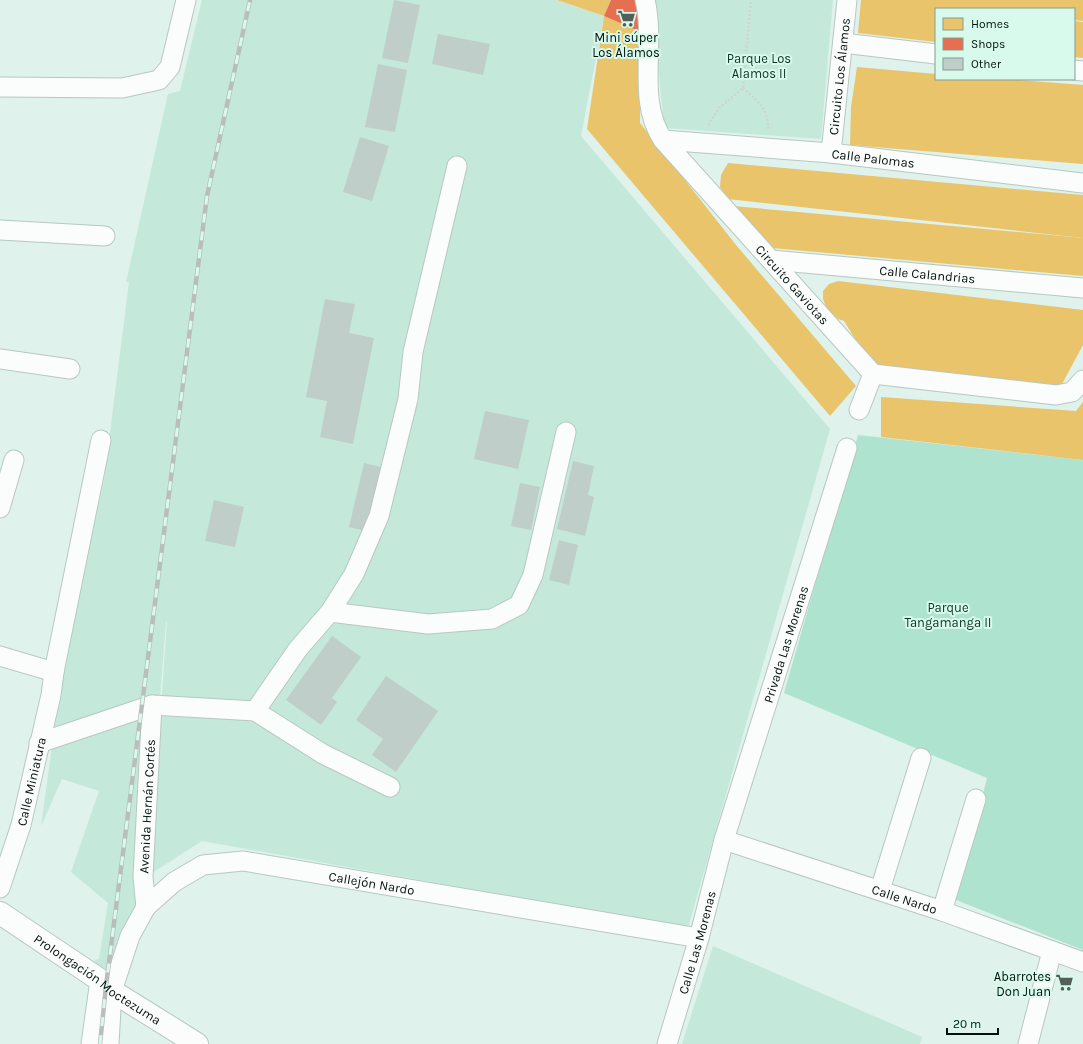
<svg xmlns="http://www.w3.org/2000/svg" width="1083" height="1044" font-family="Karla,sans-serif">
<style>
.green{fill:#c4e9db;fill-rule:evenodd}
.forest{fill:#aee3d0}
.homes{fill:#e9c46a}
.shops{fill:#e76f51}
.building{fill:#bfcec8}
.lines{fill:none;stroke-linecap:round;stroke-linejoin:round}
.minor-casing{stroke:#b8c7c2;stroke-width:21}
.tertiary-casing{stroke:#b8c7c2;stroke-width:24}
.path{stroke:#ced4d2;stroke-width:2.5;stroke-dasharray:2 2;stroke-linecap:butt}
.minor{stroke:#fafdfc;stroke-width:19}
.tertiary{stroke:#fafdfc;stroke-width:22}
.rail-casing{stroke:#b9bebc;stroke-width:4.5}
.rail{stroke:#d7faec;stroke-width:3;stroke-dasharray:9;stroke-linecap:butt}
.labels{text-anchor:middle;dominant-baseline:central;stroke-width:4;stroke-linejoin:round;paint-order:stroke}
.poi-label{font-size:13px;fill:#05110d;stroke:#d7faec}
.park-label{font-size:13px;fill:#0d3327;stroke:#d7faec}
.street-label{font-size:13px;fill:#05110d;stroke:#d7faec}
</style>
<rect width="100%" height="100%" fill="#dff2eb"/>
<g class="green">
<path d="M202,0H556L604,16L581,136L830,429L688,928L202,841L149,875L113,981L93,973L95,960L99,959L108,903L71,872L99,791L62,779L41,826L63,667L104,480L129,282H126L168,94L180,91ZM166,622H167L153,821L159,710Z"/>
<path d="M652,0H833L821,139L664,128Z"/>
<path d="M713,946L922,1037L920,1044H682Z"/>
</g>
<path class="forest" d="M858,435L1083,460V950L956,900L987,778L784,693Z"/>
<g class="homes">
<path d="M557,0H611L604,16Z"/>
<path d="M861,0H1083V21L1074,20V9L936,8V42L858,33Z"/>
<path d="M604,16L641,32L640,123L736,245L856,386L830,416L587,129Z"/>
<path d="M1074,21L1083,22V58L1074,57Z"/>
<path d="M857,67L936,74V79H1006L1083,85V164L850,145L851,107Z"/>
<path d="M728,163L1083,195V238L728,199L720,187L721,175Z"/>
<path d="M733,206L1083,238V276L772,248Z"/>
<path d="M838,281L1083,310V345L1061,386L874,369L844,321L838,319L827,309L823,299V291L829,284Z"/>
<path d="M881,397L1076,411L1083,402V460L881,437Z"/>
</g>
<path class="shops" d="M611,0H641V32L604,16Z"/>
<g class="building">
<path d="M394,0L420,5L408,63L382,58Z"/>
<path d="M438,34L490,44L483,75L432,64Z"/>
<path d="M378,64L407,70L395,132L365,127Z"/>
<path d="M360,137L389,146L372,201L343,192Z"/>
<path d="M325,299L355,304L349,333L374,338L353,444L320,437L327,401L306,397Z"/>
<path d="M485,411L529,420L518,469L474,459Z"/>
<path d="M573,461L594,466L588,495L594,497L585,536L557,529Z"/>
<path d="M364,463L384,468L369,532L349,527Z"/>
<path d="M520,483L540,487L531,530L511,526Z"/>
<path d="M214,500L244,507L235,547L205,541Z"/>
<path d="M559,540L578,545L569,585L549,580Z"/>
<path d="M332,636L361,657L332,698L337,702L321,725L286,700Z"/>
<path d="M386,676L438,711L396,772L372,755L383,739L356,720Z"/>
</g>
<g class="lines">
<defs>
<g id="minor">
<path id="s1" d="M645,0C656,45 636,100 663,140L873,374L1056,395L1072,392L1083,380"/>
<path d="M843,43L936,54"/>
<path d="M1074,70L1083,71"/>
<path d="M0,87L122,88L159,80L170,67L186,0"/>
<path id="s2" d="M663,140L831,153L1083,183"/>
<path id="s3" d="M831,153L847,0"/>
<path d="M0,230L105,236"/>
<path id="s4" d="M771,260L1083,288"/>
<path d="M0,359L70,369"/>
<path d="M859,410L873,374"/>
<path d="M0,508L14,460"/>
<path d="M330,612L428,624L492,619L519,605L533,575L566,432"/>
<path d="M0,656L54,672"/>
<path d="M255,711L298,649L330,612L354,574L379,516L408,399L413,352L457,166"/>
<path d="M39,743L152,705L255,711L323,754L390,787"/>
<path id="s5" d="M724,840L942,911L1083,962"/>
<path id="s6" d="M0,888L21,825L51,695L54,672L101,440"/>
<path d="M880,890L921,758"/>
<path id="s7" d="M146,907L143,877L152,705"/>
<path d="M942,911L976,799"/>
<path d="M91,1044L100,980"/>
<path id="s8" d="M109,1044L112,991L130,936L146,907L174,882L203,865L243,861L699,938"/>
<path id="s9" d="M667,1044L699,938L724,840L847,448"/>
<path d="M1028,1044L1052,951"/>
</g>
<g id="tertiary">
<path id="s10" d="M0,913L100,980L112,991L197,1044"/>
</g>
</defs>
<use href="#minor" class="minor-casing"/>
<use href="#tertiary" class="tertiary-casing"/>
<g class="path">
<path d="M743,88C759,103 768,107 768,130"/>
<path d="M708,125L719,108L743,88L751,0"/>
</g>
<use href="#minor" class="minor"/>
<use href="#tertiary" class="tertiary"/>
<defs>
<path id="rail" d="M100,1044L106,986L207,196L250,0"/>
</defs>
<use href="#rail" class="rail-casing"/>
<use href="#rail" class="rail"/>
</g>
<defs>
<symbol id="supermarket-bare" viewBox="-9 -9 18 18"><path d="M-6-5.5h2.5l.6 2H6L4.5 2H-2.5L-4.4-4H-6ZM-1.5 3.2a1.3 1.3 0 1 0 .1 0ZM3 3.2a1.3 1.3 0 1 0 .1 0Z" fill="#51605b" stroke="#d7faec" stroke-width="2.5" paint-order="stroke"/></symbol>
</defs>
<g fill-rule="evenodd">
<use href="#supermarket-bare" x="614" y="6" width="25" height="25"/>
<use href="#supermarket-bare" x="1052" y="970" width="25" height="25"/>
</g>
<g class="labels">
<g class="poi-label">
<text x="626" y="37">Mini súper<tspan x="626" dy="15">Los Álamos</tspan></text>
<text x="1051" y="976" text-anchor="end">Abarrotes<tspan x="1051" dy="15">Don Juan</tspan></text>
</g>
<g class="park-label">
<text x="759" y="58">Parque Los<tspan x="759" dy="15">Alamos II</tspan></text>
<text x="948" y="607">Parque<tspan x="948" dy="15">Tangamanga II</tspan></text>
</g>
<g class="street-label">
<text stroke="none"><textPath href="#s3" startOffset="77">Circuito Los Álamos</textPath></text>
<text stroke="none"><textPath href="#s2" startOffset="211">Calle Palomas</textPath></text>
<text stroke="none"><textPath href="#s4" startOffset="157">Calle Calandrias</textPath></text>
<text stroke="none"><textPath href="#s1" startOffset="337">Circuito Gaviotas</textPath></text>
<text stroke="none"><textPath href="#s9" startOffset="417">Privada Las Morenas</textPath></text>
<text stroke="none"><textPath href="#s6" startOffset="111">Calle Miniatura</textPath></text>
<text stroke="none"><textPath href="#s7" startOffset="101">Avenida Hernán Cortés</textPath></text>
<text stroke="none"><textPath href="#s8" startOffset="386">Callejón Nardo</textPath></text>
<text stroke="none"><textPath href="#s5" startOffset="190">Calle Nardo</textPath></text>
<text stroke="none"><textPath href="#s9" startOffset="106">Calle Las Morenas</textPath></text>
<text stroke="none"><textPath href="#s10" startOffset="118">Prolongación Moctezuma</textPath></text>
</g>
</g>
<rect x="935" y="8" width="140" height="72" fill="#d7faec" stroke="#839d93"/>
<rect x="943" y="18" width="20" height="12" fill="#e9c46a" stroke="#839d93"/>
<text x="971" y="28" font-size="12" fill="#05110d">Homes</text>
<rect x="943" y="38" width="20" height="12" fill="#e76f51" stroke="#839d93"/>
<text x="971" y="48" font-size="12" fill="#05110d">Shops</text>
<rect x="943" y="58" width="20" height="12" fill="#bfcec8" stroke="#839d93"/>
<text x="971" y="68" font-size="12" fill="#05110d">Other</text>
<path d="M947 1028v6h51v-6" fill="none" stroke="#05110d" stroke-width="2"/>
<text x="953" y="1028" font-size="12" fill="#05110d" stroke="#d7faec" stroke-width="3" paint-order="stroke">20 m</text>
</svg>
